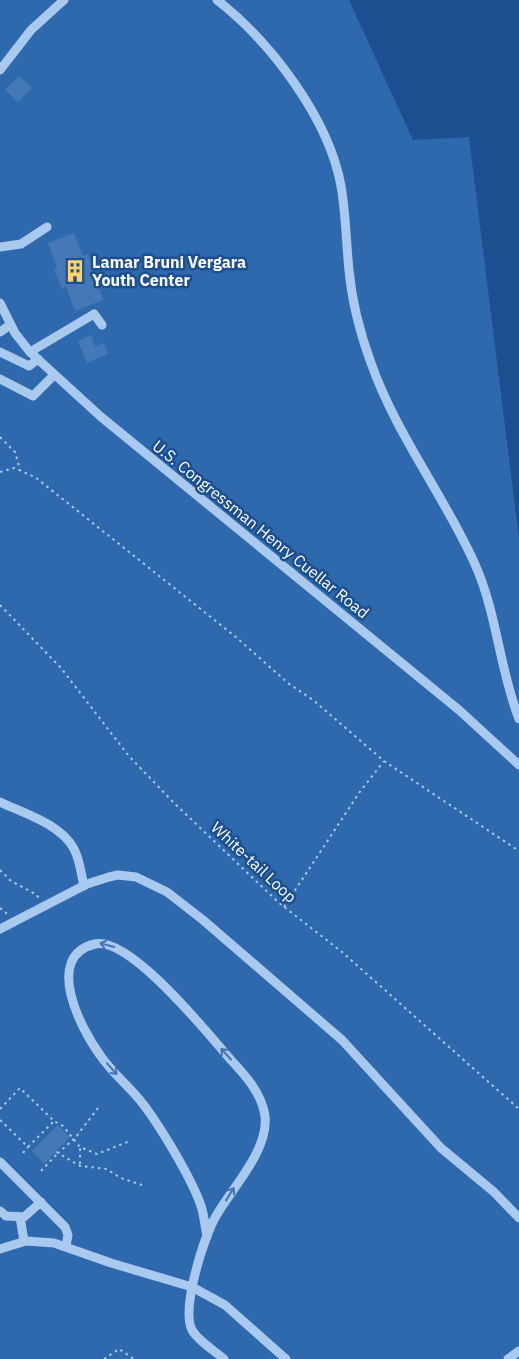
<svg xmlns="http://www.w3.org/2000/svg" width="519" height="1359" font-family="'IBM Plex Sans',sans-serif">
<style>
.green{fill:#2e69ad}
.building{fill:#4478b7}
.lines{fill:none;stroke-linecap:round;stroke-linejoin:round}
.path{stroke:#a9c9ee;stroke-width:2;stroke-dasharray:2.5 4;stroke-linecap:butt}
.minor{stroke:#a9c9ee;stroke-width:9}
.oneway{stroke:#4674ac}
.labels{text-anchor:middle;dominant-baseline:central;stroke-width:5;stroke-linejoin:round;paint-order:stroke}
.poi-label{font-size:16px;font-weight:bold;fill:#fff;stroke:#1b4f8f;text-anchor:start}
.street-label{font-size:16px;fill:#fff;stroke:#1b4f8f}
</style>
<rect width="100%" height="100%" fill="#1b4f8f"/>
<path class="green" d="M0,0H349L413,140L469,137L519,538V1359H0Z"/>
<g class="building">
<path d="M19,76L32,88L18,102L5,90Z"/>
<path d="M74,233L83,256L88,254L103,300L75,311L66,287L62,289L54,269L57,267L48,243Z"/>
<path d="M91,335L95,346L104,343L108,354L87,363L78,341Z"/>
<path d="M58,1125L70,1137L44,1164L32,1151Z"/>
</g>
<g class="lines">
<g class="path">
<path d="M0,437L15,452L20,470"/>
<path d="M0,472L14,468L35,477L237,638L288,683L313,700L384,761L519,851"/>
<path d="M0,605L61,668L128,755L173,802L278,902L342,952L519,1109"/>
<path d="M0,870L11,881L37,895L39,900"/>
<path d="M284,907L359,793L384,761"/>
<path d="M0,908L7,914"/>
<path d="M98,1108L75,1138L58,1153L80,1166L106,1169L121,1178L142,1185"/>
<path d="M0,1109L20,1088L54,1121L63,1126L80,1147L97,1154L130,1141"/>
<path d="M0,1120L28,1147L54,1121"/>
<path d="M23,1153L28,1147"/>
<path d="M80,1164V1147"/>
<path d="M41,1171L58,1153L56,1152"/>
<path d="M104,1359L119,1349L134,1359"/>
</g>
<g class="minor">
<path d="M217,0C271,42 329,119 341,186C346,214 346,242 349,270C352,302 360,333 371,363C396,434 443,494 474,562C497,612 499,668 519,719"/>
<path d="M0,70L31,30L64,0"/>
<path d="M0,247L21,244L47,227"/>
<path d="M0,303L15,333L30,352L100,416L459,710L519,765"/>
<path d="M0,332L10,325"/>
<path d="M0,352L29,366L38,359"/>
<path d="M30,352L94,314L102,325"/>
<path d="M0,379L33,396L54,375"/>
<path d="M0,802C23,813 61,824 74,849C80,860 81,874 84,886"/>
<path d="M0,929L87,884L109,877L118,875L136,877L167,892L203,920L342,1040L441,1148L494,1192L519,1218"/>
<path d="M0,1162L65,1227L68,1235L66,1246"/>
<path d="M0,1211L6,1216L24,1217L41,1202"/>
<path d="M20,1217L24,1241"/>
<path d="M207,1237C205,1226 204,1213 200,1203C193,1184 182,1165 172,1148C163,1133 154,1118 143,1104C130,1087 112,1073 100,1055C81,1029 43,956 95,944C130,936 209,1035 231,1060C246,1076 262,1094 265,1116C269,1150 232,1188 216,1216C204,1237 181,1308 192,1330C198,1341 215,1351 224,1359"/>
<path d="M0,1249L26,1241L54,1243L111,1263L192,1287L225,1305L286,1359"/>
<path d="M508,1359L519,1351"/>
</g>
</g>
<defs><path id="oneway-shaft" d="M-6 0H5M1.5-3L5.5 0L1.5 3" fill="none" stroke-width="1.6" stroke-linecap="round" stroke-linejoin="round" transform="scale(1.25)"/></defs>
<g class="oneway">
<use href="#oneway-shaft" transform="translate(107 945) rotate(-165)"/>
<use href="#oneway-shaft" transform="translate(226 1054) rotate(-132)"/>
<use href="#oneway-shaft" transform="translate(112 1069) rotate(48)"/>
<use href="#oneway-shaft" transform="translate(230 1194) rotate(-58)"/>
</g>
<defs>
<symbol id="building-bare" viewBox="-9 -9 18 18"><path d="M-4-6H4V6H1V3H-1V6H-4ZM-2.5-4.3h1.7v1.8h-1.7ZM.8-4.3h1.7v1.8H.8ZM-2.5-1h1.7V.8h-1.7ZM.8-1h1.7V.8H.8Z" fill="#ffd166" stroke="#1b4f8f" stroke-width="2.5" paint-order="stroke"/></symbol>
</defs>
<g fill-rule="evenodd">
<use href="#building-bare" x="59" y="255" width="32" height="32"/>
</g>
<g class="labels">
<g class="poi-label">
<text x="92" y="262">Lamar Bruni Vergara<tspan x="92" dy="18">Youth Center</tspan></text>
</g>
<g class="street-label">
<text transform="translate(261 529) rotate(39)">U.S. Congressman Henry Cuellar Road</text>
<text transform="translate(254 862) rotate(43)">White-tail Loop</text>
</g>
</g>
</svg>
